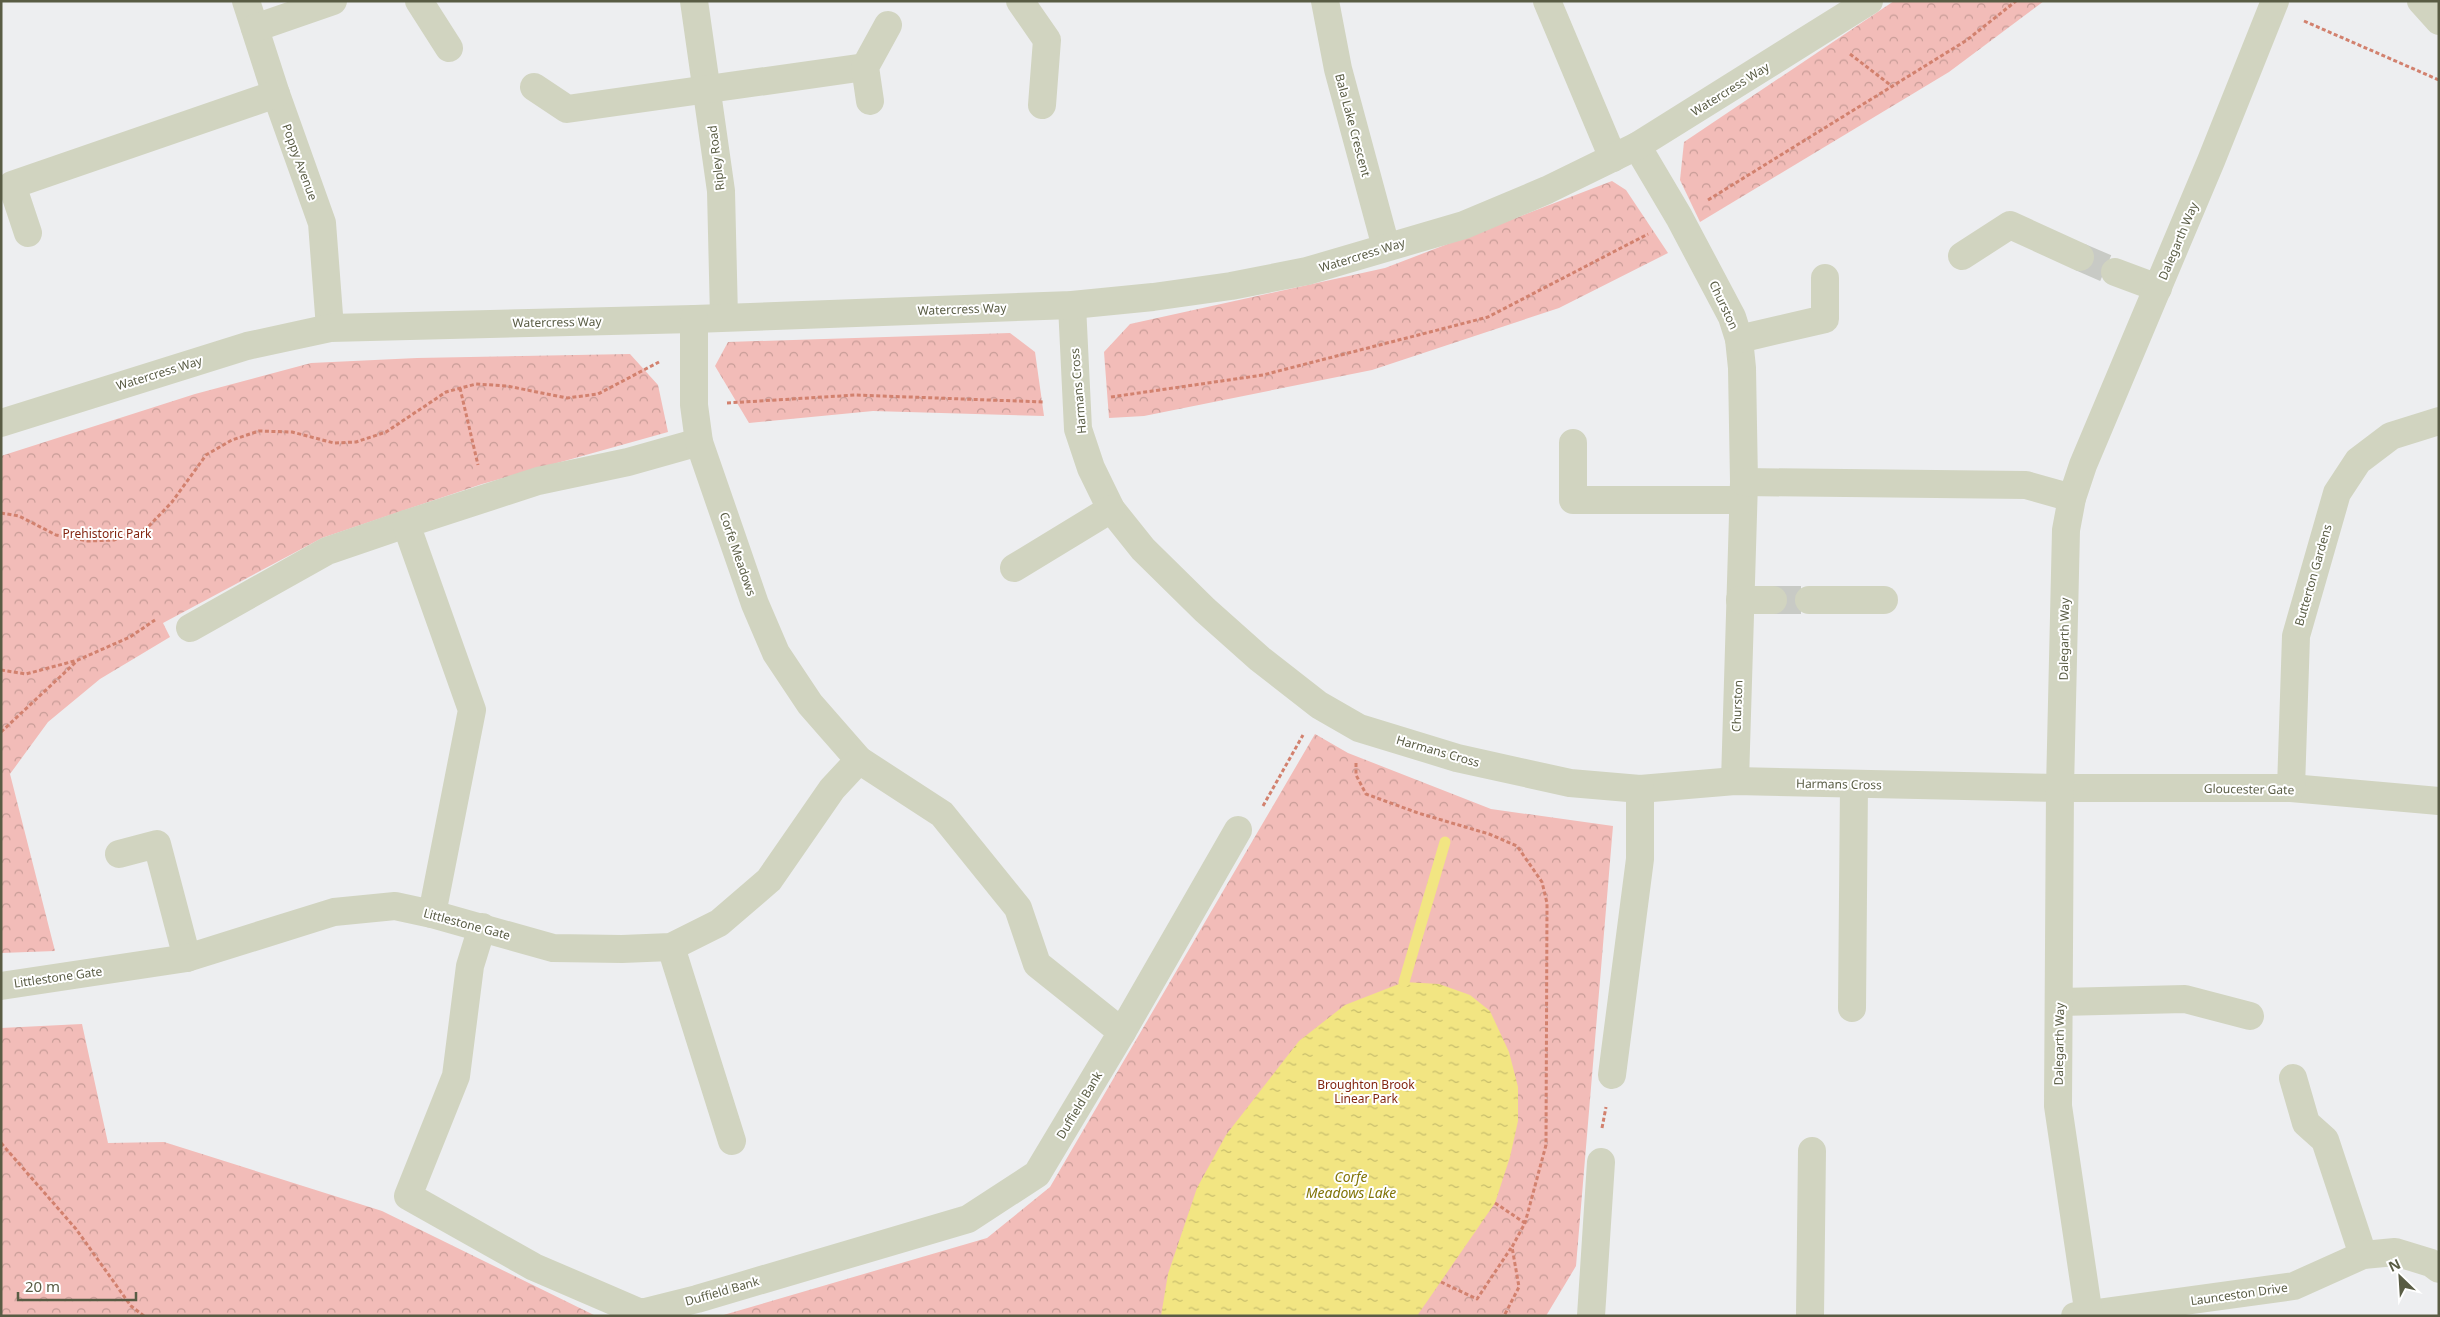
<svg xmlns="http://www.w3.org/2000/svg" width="2440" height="1317" font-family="'Noto Sans',sans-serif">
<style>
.park{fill:url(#park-crowns)}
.water{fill:url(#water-ripples)}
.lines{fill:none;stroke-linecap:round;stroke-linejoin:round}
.stream{stroke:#f2e582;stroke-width:11}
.minor-tunnel{stroke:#c8cac5;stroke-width:28;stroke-dasharray:28 14;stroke-linecap:butt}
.path{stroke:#d2816e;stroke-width:3;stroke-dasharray:4 2.5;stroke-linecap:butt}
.minor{stroke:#d1d4c0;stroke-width:28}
.labels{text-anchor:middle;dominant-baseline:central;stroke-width:4;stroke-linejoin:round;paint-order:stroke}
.street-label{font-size:12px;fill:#595c44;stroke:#fff}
.park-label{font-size:12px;fill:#822510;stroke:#fff}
.water-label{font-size:14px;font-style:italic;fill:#817407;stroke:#fff}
</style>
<defs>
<pattern id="park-crowns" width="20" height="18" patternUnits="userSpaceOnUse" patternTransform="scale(1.25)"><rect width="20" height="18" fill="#f2bcb8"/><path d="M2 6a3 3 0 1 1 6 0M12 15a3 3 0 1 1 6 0" fill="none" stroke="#c79c97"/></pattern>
<pattern id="water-ripples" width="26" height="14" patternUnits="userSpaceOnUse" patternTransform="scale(1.25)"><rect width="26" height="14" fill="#f2e582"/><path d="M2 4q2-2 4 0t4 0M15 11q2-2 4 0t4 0" fill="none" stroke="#c7bd6c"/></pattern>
</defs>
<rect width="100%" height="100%" fill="#edeef0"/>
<g class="park">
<path d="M1894,1H2044L1949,72L1700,222L1680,180L1684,142Z"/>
<path d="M1612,181L1626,190L1668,253L1559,308L1372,370L1144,416L1109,418L1104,352L1130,324L1385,268Z"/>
<path d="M1010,333L1035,352L1044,416L873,411L749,423L715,366L728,342Z"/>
<path d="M630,354L658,385L668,432L482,484L322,538L163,623L170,637L100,679L48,722L10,774L55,951L1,953V456L195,394L311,363L417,358Z"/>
<path d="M1315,734L1348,753L1491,809L1613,826L1576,1266L1546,1316H720L987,1238L1050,1187Z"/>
<path d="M82,1024L108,1143L164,1142L382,1211L596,1316H1V1028Z"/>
</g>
<path class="water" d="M1404,982L1439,984L1470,995L1490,1011L1509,1052L1518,1087V1121L1510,1157L1495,1203L1417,1316H1161L1168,1274L1197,1188L1226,1135L1299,1041L1345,1005Z"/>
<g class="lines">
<path class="stream" d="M1404,982L1445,842"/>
<g class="minor-tunnel">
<path d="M2080,257L2115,272"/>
<path d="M1773,600H1809"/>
</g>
<g class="path">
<path d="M2304,21L2439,80"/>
<path d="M1850,54L1893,87"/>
<path d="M1708,200L1967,40L2016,1"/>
<path d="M460,388L478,465"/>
<path d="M1111,397L1263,375L1488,317L1648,234"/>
<path d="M727,403L856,395L1043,402"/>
<path d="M1,513L19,516L56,535L88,541L114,540L147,528L172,502L206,455L232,440L259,431L292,432L334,443L356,442L386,432L446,392L476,384L507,386L567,398L598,394L659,362"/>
<path d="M1,670L26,674L78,660L130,637L155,620"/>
<path d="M1,732L77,661"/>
<path d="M1356,763V775L1366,794L1418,813L1489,834L1517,846L1542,882L1547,903L1546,1145L1525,1223L1512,1247L1519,1287L1504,1316"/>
<path d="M1263,806L1303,735"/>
<path d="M1602,1128L1606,1107"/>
<path d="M1,1143L76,1229L131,1306L144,1316"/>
<path d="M1495,1203L1525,1223"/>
<path d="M1441,1282L1477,1299L1511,1248"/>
</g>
<g class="minor">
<path d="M246,1L276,94L322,223L330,328"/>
<path d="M419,1L449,48"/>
<path d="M694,1L721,191L724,317"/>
<path d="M1020,1L1047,40L1042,105"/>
<path d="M1325,1L1338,69L1386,247"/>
<path d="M1547,1L1613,158"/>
<path d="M2421,1L2439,21"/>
<path d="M255,28L333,1"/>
<path d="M534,87L567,109L865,67"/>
<path d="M870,101L865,67L888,25"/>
<path d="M1637,146L1679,217L1732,317L1739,339L1742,368L1744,482L1735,781"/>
<path d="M28,233L12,185L276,94"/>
<path d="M1962,256L2010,225L2080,257"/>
<path d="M2115,272L2158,288"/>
<path d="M1072,305L1078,429L1091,468L1111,509L1143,549L1205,610L1260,659L1319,705L1359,728L1457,758L1570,783L1640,789L1735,781L2060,788H2291L2439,801"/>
<path d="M1739,339L1825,319V278"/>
<path d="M1,423L247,346L330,328L694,319L1072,305L1153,297L1231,286L1307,271L1464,225L1547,190L1637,146L1869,1"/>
<path d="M1573,443V500H1743"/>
<path d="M1744,482L2026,485L2072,498"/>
<path d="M1014,568L1111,509"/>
<path d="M1740,600H1773"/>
<path d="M1809,600H1884"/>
<path d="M190,628L327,551L406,524"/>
<path d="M2291,788L2296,636L2337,493L2358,461L2391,436L2439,421"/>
<path d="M119,854L157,844L187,958"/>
<path d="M432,914L472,710L406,524L538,481L628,462L699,442"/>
<path d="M482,927L470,966L456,1076L408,1196L534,1267L641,1313L697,1299L968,1219L1037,1174L1122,1032L1037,964L1018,908L942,814L859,760L810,704L776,653L755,604L699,442L694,405V319"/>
<path d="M671,947L732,1141"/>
<path d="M1,986L187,958L334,912L395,906L432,914L553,948L622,949L671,947L719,923L769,880L832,789L859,760"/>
<path d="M2060,1002L2185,999L2250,1016"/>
<path d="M1852,1008L1854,784"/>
<path d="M1122,1032L1238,830"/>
<path d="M1612,1075L1640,859V789"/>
<path d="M2293,1078L2306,1123L2325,1140L2363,1255"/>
<path d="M1591,1316L1601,1162"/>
<path d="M1810,1316L1812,1151"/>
<path d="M2075,1316L2294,1286L2363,1255L2395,1252L2431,1263L2439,1269"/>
<path d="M2089,1316L2058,1106L2060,788L2066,530L2072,498L2083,465L2211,161L2275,1"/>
</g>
</g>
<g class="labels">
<g class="street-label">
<text transform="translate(1730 89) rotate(-32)">Watercress Way</text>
<text transform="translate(1353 125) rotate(75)">Bala Lake Crescent</text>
<text transform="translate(716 158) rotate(-97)">Ripley Road</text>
<text transform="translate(300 162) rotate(70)">Poppy Avenue</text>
<text transform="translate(2178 241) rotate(-67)">Dalegarth Way</text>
<text transform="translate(1362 255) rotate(-17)">Watercress Way</text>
<text transform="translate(1724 305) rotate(65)">Churston</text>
<text transform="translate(962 309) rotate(-2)">Watercress Way</text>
<text transform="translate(557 322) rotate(-1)">Watercress Way</text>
<text transform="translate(159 373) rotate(-17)">Watercress Way</text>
<text transform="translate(1078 391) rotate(-95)">Harmans Cross</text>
<text transform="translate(738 554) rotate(71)">Corfe Meadows</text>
<text transform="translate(2313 575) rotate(-74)">Butterton Gardens</text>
<text transform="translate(2064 639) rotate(-89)">Dalegarth Way</text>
<text transform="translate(1737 706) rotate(-88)">Churston</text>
<text transform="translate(1438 751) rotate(16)">Harmans Cross</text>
<text transform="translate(1839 784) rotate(1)">Harmans Cross</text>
<text transform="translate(2249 789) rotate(1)">Gloucester Gate</text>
<text transform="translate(467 924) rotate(15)">Littlestone Gate</text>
<text transform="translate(58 977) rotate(-8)">Littlestone Gate</text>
<text transform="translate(2059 1044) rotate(-89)">Dalegarth Way</text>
<text transform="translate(1079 1105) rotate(-59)">Duffield Bank</text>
<text transform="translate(722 1291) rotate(-16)">Duffield Bank</text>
<text transform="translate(2239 1294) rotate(-8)">Launceston Drive</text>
</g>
<g class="park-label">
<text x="107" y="533">Prehistoric Park</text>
<text x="1366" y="1084">Broughton Brook<tspan x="1366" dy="14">Linear Park</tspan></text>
</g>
<g class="water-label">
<text x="1351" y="1176">Corfe<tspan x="1351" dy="16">Meadows Lake</tspan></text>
</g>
</g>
<rect width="2440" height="1317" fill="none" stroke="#595c44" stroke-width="5"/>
<g transform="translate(2400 1277) rotate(335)" stroke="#ffffff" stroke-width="4" paint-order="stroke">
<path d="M0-4L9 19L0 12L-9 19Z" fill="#595c44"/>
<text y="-8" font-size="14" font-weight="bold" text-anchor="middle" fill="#595c44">N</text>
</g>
<path d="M18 1292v8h118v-8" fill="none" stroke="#595c44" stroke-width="2.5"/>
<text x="25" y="1292" font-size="15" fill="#595c44" stroke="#ffffff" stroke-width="4" paint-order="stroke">20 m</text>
</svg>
